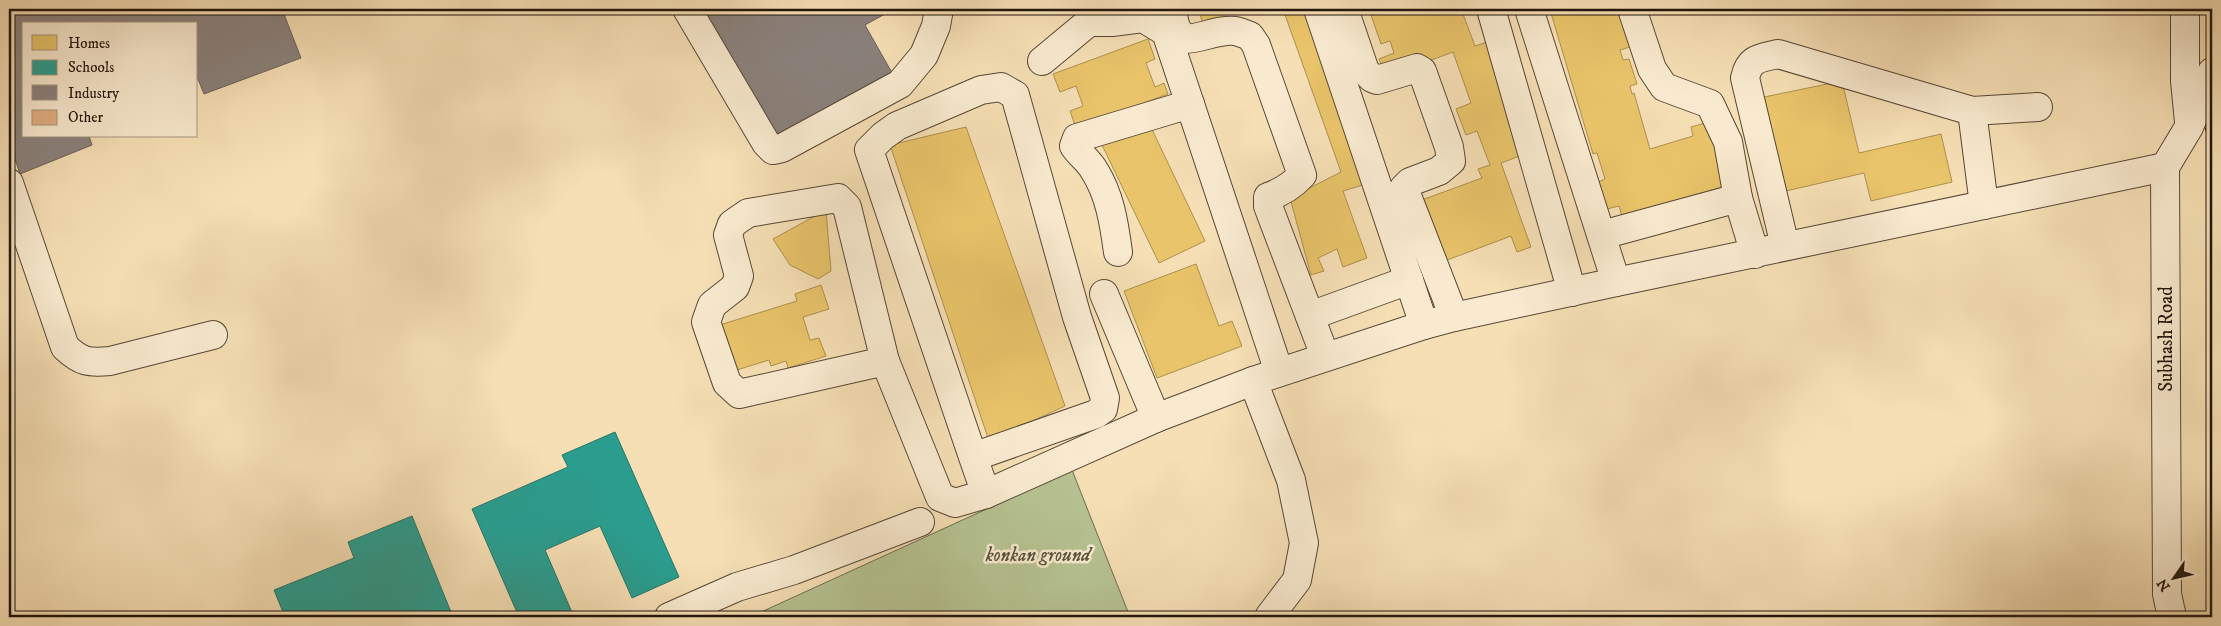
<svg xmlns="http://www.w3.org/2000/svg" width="2221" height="626" font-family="'IM FELL DW Pica',serif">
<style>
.green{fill:#b6c392;stroke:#6c6c50}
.homes{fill:#e9c46a;stroke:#ad904e}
.schools{fill:#2a9d8f;stroke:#277468}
.industry{fill:#8a817c;stroke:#6a615b}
.building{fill:#e2af84;stroke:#21150d}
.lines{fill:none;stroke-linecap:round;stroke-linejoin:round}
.minor-casing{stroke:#564837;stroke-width:30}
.minor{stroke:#f9eacf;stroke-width:28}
.labels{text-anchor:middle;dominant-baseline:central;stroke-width:5;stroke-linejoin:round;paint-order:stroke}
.street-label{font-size:19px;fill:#21150d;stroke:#f9eacf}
.park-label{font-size:19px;font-style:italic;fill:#55523c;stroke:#f9eacf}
</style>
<rect width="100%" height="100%" fill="#f6dfb5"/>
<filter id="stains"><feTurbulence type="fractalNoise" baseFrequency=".004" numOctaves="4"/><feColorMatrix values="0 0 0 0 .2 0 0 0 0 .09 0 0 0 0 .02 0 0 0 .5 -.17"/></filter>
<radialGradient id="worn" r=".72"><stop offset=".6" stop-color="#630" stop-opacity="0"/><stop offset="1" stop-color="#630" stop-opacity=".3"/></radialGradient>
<path class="green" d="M1072,470L1130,617H761L759,613Z"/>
<g class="homes">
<path d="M1198,9H1222L1226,22L1205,29Z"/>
<path d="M1283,9H1306L1366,184L1343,191L1367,258L1343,267L1337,249L1318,258L1324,271L1311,275L1290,198L1341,172Z"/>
<path d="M1369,9H1461L1475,46L1487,42L1528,153L1501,163L1531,247L1517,252L1511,236L1442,262L1419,201L1482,178L1478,169L1490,165L1477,131L1466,135L1456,109L1471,103L1453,52L1386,77L1379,59L1394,53L1390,41L1381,44Z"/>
<path d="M1567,9H1619L1630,47L1620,50L1623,60L1629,59L1637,84L1630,86L1632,94L1634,93L1650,149L1693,136L1691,127L1712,121L1729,185L1622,216L1619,206L1603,210L1596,183L1605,179L1597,153L1593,154L1551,13Z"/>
<path d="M1148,39L1155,59L1146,63L1155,87L1164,83L1168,94L1076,128L1070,111L1083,106L1076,86L1060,92L1053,74Z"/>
<path d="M1842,81L1859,153L1941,134L1952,182L1871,201L1864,173L1786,191L1764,97Z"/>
<path d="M1149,123L1205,241L1159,263L1102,145Z"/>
<path d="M966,127L1065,406L989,441L890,145Z"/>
<path d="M826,210L831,271L818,279L790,265L773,239Z"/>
<path d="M1196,264L1219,326L1232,321L1242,346L1157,378L1124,291Z"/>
<path d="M821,285L829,309L803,317L810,340L819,338L826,356L788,368L786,361L771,366L769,360L724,374L710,328L797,301L795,294Z"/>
</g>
<g class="schools">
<path d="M615,432L679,577L632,598L600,526L545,550L574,617H519L472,509L568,467L562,455Z"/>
<path d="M412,516L453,617H285L274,590L354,558L348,542Z"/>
</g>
<g class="industry">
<path d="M9,9H282L301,58L204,94L196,74V24H24V136H89L92,145L20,174L9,141Z"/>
<path d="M698,9H894L865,25L895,78L776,145Z"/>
</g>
<path class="building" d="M2212,117V145L2202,121Z"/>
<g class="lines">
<defs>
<g id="minor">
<path d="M687,9L766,143L773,150L782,148L900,84L924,55L936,26L939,9"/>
<path d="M1171,9L1176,28L1184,39C1201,39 1218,29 1235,31C1240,32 1245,34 1250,36L1256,45L1302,175C1292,186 1282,192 1268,197V206L1325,356"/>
<path d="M1318,9L1424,325"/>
<path d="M1344,9L1365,71L1372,78L1377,80L1417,68L1422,71L1449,147L1451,161L1439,171L1410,182L1404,188L1454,317"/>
<path d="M1491,9L1572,292"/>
<path d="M1529,9L1616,282"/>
<path d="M1632,9L1652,69L1664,87L1710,104L1728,142L1738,198L1755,254"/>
<path d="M2185,9V81L2189,122"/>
<path d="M1042,61L1089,22H1112L1143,18L1166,32L1279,372"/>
<path d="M1972,111L1984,205"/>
<path d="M9,183L65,347C81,362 88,363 110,361L213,335"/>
<path d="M838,198L847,207L885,361L739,394L727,383L706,322L712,305L735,287L739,276L728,235L732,224L748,213Z"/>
<path d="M1602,235L1738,198"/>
<path d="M1785,246L1745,78C1749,58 1760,58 1778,54L1972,111L2038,107"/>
<path d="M1118,252C1114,223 1110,195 1094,170C1089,161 1080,155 1074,146L1077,138L1190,104"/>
<path d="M1104,294L1156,418"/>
<path d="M1310,316L1409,280"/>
<path d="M885,361L940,497L955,503L986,494L1156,418L1253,381L1424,325L1454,317L1616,282L2165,167"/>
<path d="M1253,381L1291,480L1304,543L1297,580L1269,617"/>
<path d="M973,457L1096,414L1103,409L1105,398L1077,317L1015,95L1001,87L981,90L897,126L883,136L869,150L973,457L986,494"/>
<path d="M669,617L737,587L794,570L920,522"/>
<path d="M2172,617L2167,594L2165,167L2189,127L2212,72"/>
</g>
</defs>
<use href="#minor" class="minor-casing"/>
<use href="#minor" class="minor"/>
</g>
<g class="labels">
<g class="street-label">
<text transform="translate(2166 339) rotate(-90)">Subhash Road</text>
</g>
<g class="park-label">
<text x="1038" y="555">konkan ground</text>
</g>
</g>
<rect width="2221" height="626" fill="none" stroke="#f6dfb5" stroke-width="30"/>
<rect x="10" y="10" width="2201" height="606" fill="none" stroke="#21150d" stroke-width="2.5"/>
<rect x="15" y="15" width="2191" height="596" fill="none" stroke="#21150d"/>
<rect x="22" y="22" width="175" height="115" fill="#f9eacf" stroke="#a39581"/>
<rect x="32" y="35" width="25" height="15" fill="#e9c46a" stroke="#a39581"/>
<text x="68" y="48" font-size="15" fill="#21150d">Homes</text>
<rect x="32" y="60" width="25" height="15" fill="#2a9d8f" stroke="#a39581"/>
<text x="68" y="72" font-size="15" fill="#21150d">Schools</text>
<rect x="32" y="85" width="25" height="15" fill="#8a817c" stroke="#a39581"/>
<text x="68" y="98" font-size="15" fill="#21150d">Industry</text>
<rect x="32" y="110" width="25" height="15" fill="#e2af84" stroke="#a39581"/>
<text x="68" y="122" font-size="15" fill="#21150d">Other</text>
<g transform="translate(2174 578) rotate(236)" stroke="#f9eacf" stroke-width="4" paint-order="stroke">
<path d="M0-4L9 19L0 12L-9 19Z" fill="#21150d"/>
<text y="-8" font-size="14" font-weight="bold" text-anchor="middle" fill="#21150d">N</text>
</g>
<rect width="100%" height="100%" filter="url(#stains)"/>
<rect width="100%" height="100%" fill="url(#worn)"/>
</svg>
